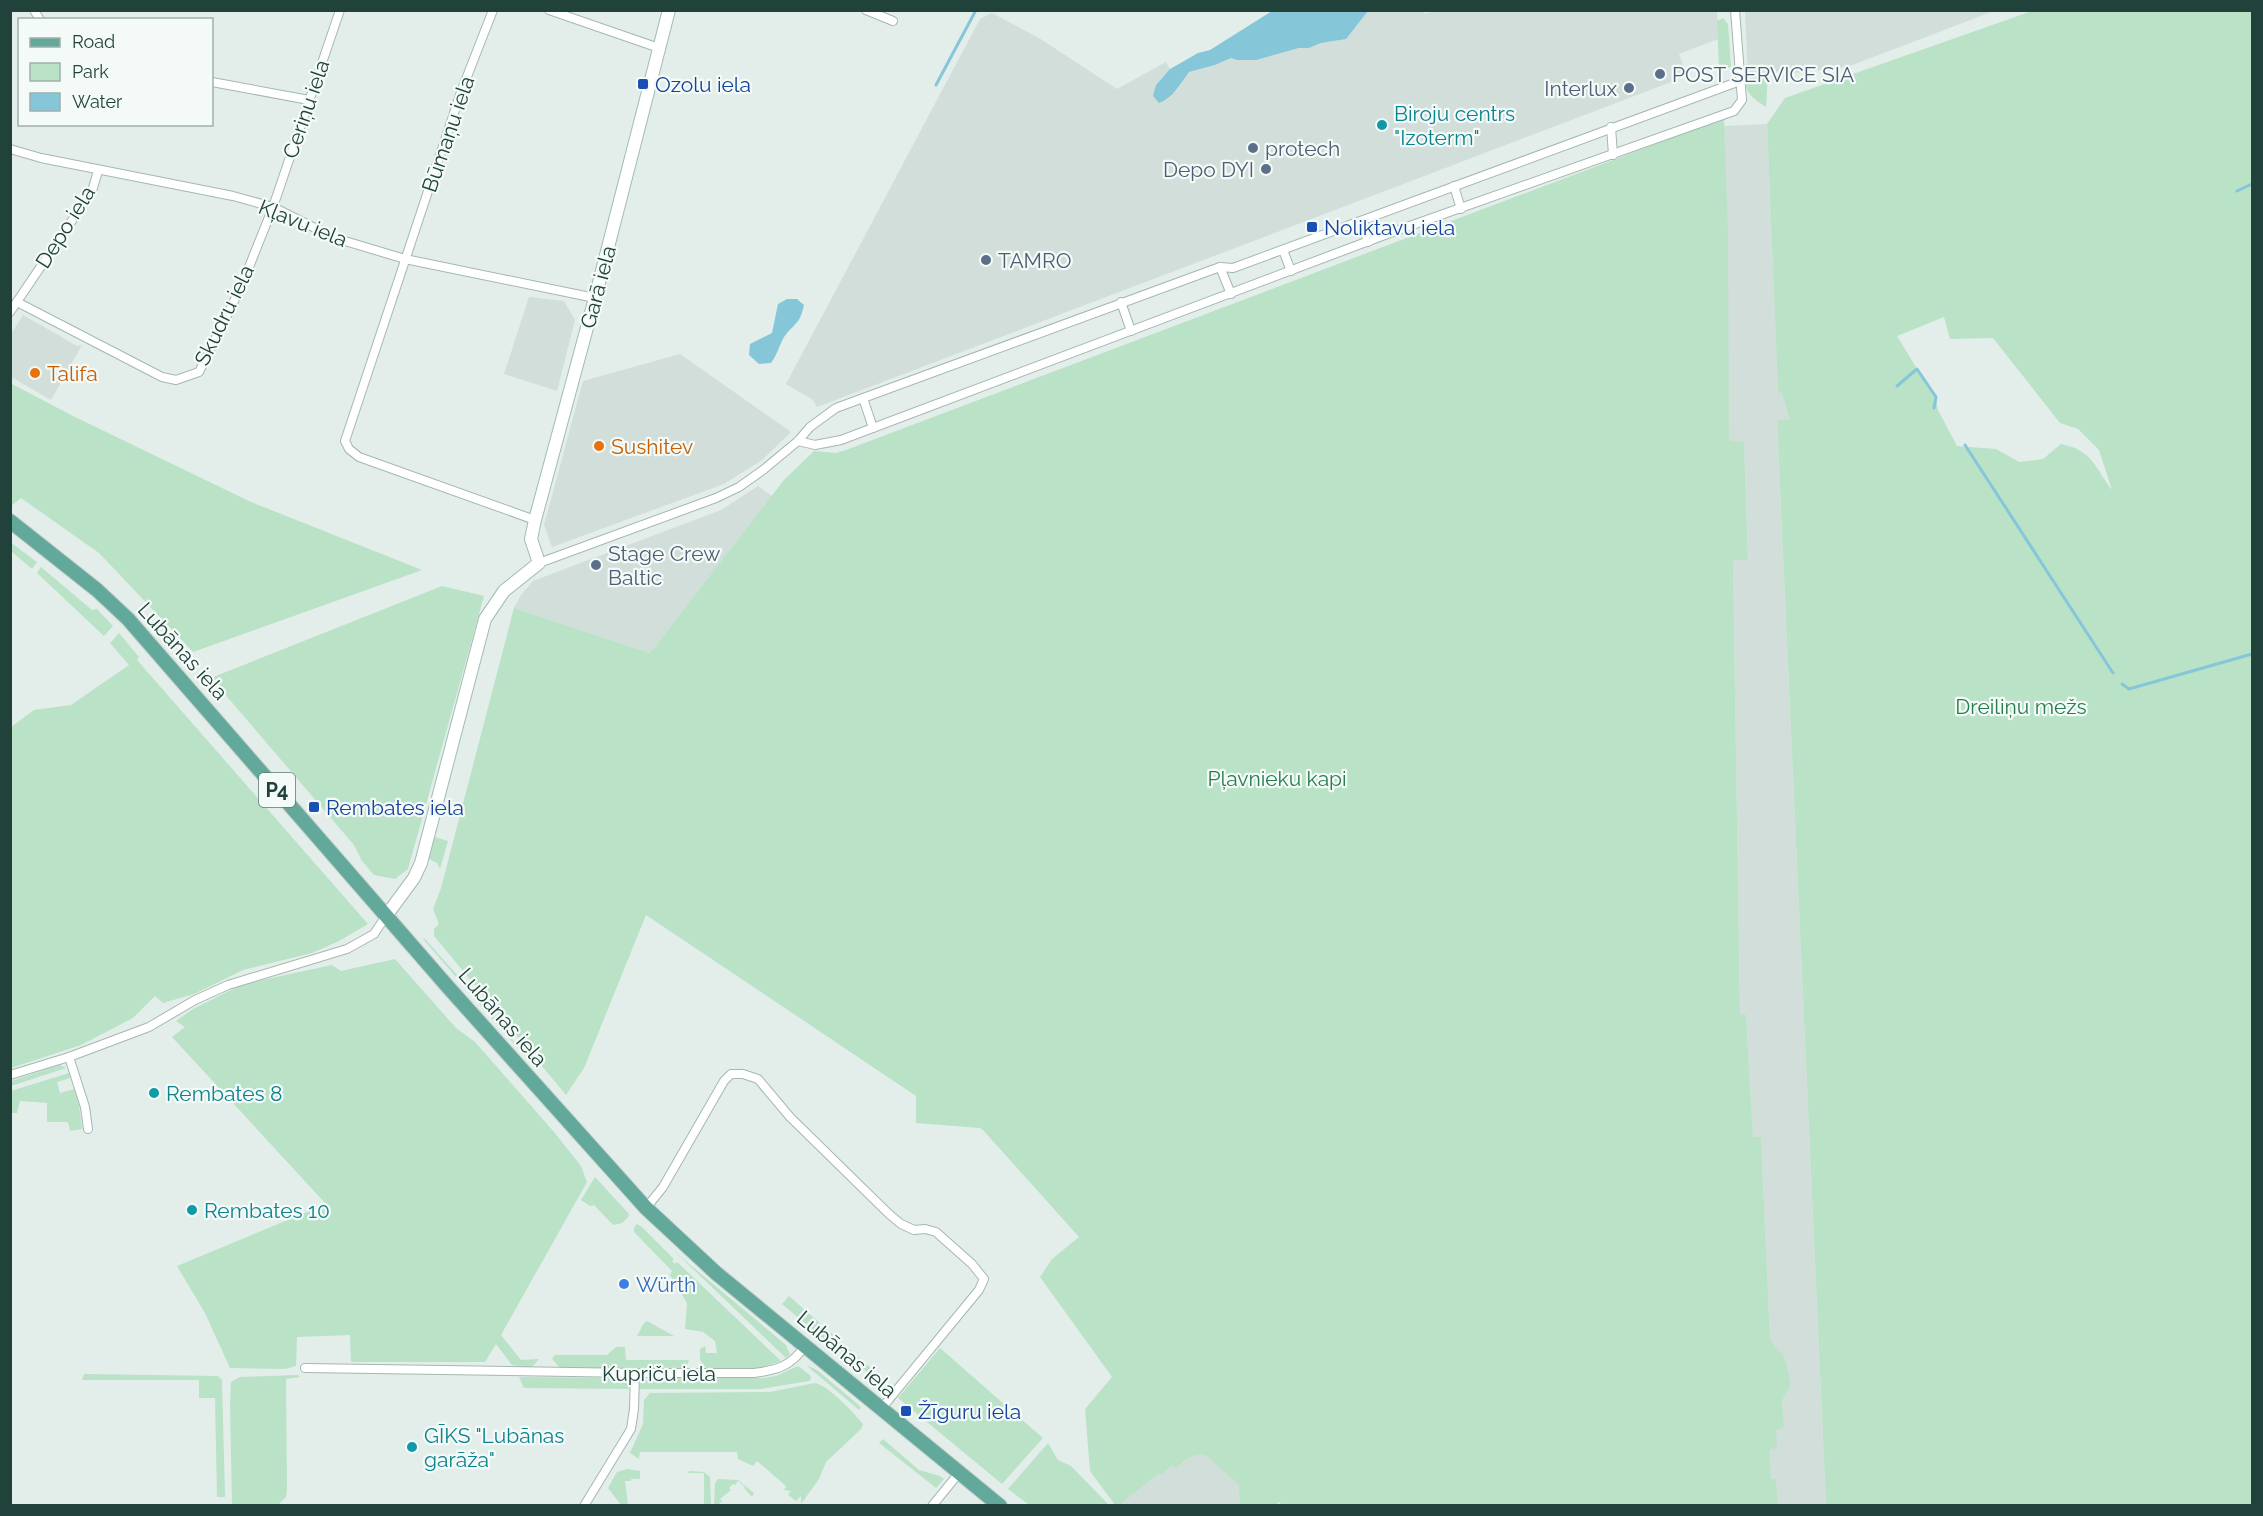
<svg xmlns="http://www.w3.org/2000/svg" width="2263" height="1516" font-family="Raleway,sans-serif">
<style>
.built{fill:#d1ded9}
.green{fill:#b9e2c7;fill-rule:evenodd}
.water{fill:#85c6d9}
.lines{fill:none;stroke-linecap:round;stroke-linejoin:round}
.stream{stroke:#85c6d9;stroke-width:3}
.street-casing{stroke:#a5b7b2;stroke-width:10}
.secondary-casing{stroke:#a0bbb3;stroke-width:14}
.primary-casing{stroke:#c1cac8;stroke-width:16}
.street{stroke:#fff;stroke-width:8}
.secondary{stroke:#fff;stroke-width:12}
.primary{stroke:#62a99c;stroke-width:14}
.service-dot{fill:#5c6f8a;stroke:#f4faf7;stroke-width:2}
.transit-dot{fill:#1a4fb4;stroke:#f4faf7;stroke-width:2}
.culture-dot{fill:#0f9aa8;stroke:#f4faf7;stroke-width:2}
.food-dot{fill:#e8710a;stroke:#f4faf7;stroke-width:2}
.shop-dot{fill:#3f7fe0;stroke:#f4faf7;stroke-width:2}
.labels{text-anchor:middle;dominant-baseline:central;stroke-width:4.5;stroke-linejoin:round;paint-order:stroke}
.shield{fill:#f4faf7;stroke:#607973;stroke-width:1.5}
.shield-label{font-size:20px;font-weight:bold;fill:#20423b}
.service-label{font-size:21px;fill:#4e5e75;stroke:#f4faf7;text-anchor:start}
.transit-label{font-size:21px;fill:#164399;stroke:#f4faf7;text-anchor:start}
.street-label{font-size:21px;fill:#20423b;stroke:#f4faf7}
.culture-label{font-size:21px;fill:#0d838f;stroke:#f4faf7;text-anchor:start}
.food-label{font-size:21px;fill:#c56008;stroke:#f4faf7;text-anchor:start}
.park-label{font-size:21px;fill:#267d4e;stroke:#f4faf7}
.shop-label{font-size:21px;fill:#366cbe;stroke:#f4faf7;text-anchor:start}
</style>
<rect width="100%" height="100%" fill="#e3eeea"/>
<g class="built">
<path d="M1423,10L1425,14L1435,10L1717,11L1718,39L1679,54L1687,76L817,407L813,400L786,384L980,19L992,13L1039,38L1117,89L1166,62L1170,69L1156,85L1175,92L1189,72L1215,65L1231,58L1237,60L1256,59L1300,48H1309L1321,43L1345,39L1368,11Z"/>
<path d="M1745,11H1994L1847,67L1748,78Z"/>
<path d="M1767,124L1778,392L1782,391L1789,420L1777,422L1826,1505H1778L1776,1480L1771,1479L1770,1449L1775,1429L1784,1427L1782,1401L1791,1384L1785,1358L1770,1341L1761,1138H1753L1746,1015H1740L1733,560L1748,559L1744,442L1729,440L1724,126Z"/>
<path d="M529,297L564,301L575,320L557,391L504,374Z"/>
<path d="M23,315L77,346L82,345L51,400L11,377V334Z"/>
<path d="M680,354L791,432L762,460L724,484L552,547L544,525L583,381Z"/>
<path d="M758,486L772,496L650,653L514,608L521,595L533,581L721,510Z"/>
<path d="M1204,1451L1242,1485L1244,1506H1114L1116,1498L1153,1468Z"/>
</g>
<g class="green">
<path d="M2032,11H2252V1505H1826L1777,421L1789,419L1782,392L1778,393L1767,124L1785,98ZM1944,317L1950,339L1993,338L2060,423L2078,429L2099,450L2112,490C2094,467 2094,451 2061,444L2043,459L2019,462L1996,449L1957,446L1938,410L1936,400L1897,336Z"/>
<path d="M1723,18L1728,24L1731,67L1719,70L1717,21Z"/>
<path d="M1748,64V78L1768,76L1766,107C1745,94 1745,89 1744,65Z"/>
<path d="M1724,118L1728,236L1729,440L1744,442L1748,560H1733L1740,1014L1746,1015L1753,1137H1761L1770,1340L1785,1358L1791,1384L1782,1401L1784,1427L1776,1430L1777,1448L1770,1449L1771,1479H1776L1778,1505L1283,1506L1279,1502L1276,1505H1240L1239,1485L1207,1456C1194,1451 1185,1460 1176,1468L1172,1465L1161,1475L1159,1473L1119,1505H1115L1090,1471L1085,1409L1112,1377L1040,1277L1052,1259L1079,1237L982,1129L980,1128L916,1123V1096L646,915L584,1068L566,1095L434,936V929L439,924L433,909L441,888L514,608L650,653L784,480L814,451L836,453L846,450Z"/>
<path d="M10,383L73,416L251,502L422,570L193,652L99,553L21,498L11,506Z"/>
<path d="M10,542L37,562L32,569L11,551Z"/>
<path d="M41,567L92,610L97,609L113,626L104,636L37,573Z"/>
<path d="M442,586L484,596L408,869L395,879L374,875L362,861L354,845L211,678Z"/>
<path d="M119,633L139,657L137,660L368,924L339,941L312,953L243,970L194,994L163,1003L155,996L133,1018L81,1045L11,1068V727L34,710L71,705L129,665L110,643Z"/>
<path d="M435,837L448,841L440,869L437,863L429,859Z"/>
<path d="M424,938L483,1004L530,1062L423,939Z"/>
<path d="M395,959L456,1028L475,1042L554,1132L581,1166L587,1182L501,1335L521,1360L539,1359L531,1368L512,1365L496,1344L485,1362H351L350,1335L297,1337L296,1366L285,1369L230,1368L205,1313L177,1266L326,1204L172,1037L185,1027L176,1021L193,1009L243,984L332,965L341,971Z"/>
<path d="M60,1065L66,1068L11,1086V1081Z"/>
<path d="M69,1073L70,1078L57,1082L60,1093L74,1089L79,1105L82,1129L70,1131L68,1122H47V1103L20,1101L17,1113H11V1091Z"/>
<path d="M595,1177L628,1213L629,1216L622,1223L613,1225L594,1205L590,1206L581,1200Z"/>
<path d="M637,1224L642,1227L674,1259L672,1261L675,1264L677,1262L781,1361L758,1369L706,1368L700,1360V1349L705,1346L706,1353H717L715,1341L703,1332L685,1329L687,1303L670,1275L672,1271L634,1232V1227Z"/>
<path d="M646,1224L682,1258L786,1345L790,1354L786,1358Z"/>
<path d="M789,1296L881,1377L887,1384L888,1391L846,1353L836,1349L782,1304Z"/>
<path d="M647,1321L674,1336H637L644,1323Z"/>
<path d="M616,1347H625L626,1360H689L687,1366L683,1368L561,1369L552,1359L555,1355H607Z"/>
<path d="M940,1348L1043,1438L1002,1484L898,1398Z"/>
<path d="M806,1365L817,1370L861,1407L859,1410Z"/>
<path d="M798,1366L810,1375L811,1379L809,1381L761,1389H639L640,1383L651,1378H764L776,1376Z"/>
<path d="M84,1374L218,1376L222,1380L225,1497H217L215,1398H199V1380H82Z"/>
<path d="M298,1375L300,1377L286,1379L287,1491L286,1497L278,1505H232L230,1405L231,1382L240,1377Z"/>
<path d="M519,1377L622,1378L626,1380L629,1389L524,1388Z"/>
<path d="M815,1383C828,1385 854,1413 863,1424L861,1429L826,1462L819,1479L801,1504V1496L796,1501L788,1495L791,1491L784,1490L786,1486L757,1461L753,1466L738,1459L737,1452H640L639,1459L630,1453L643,1424L644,1400L650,1393L770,1392Z"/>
<path d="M883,1439L919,1470L940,1476L944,1479L936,1488L879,1443Z"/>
<path d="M1048,1443L1058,1460L1071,1466L1109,1505H1029L1008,1489Z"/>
<path d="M627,1469L640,1471V1479H631V1481H625L628,1505H621L608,1488L617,1472Z"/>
<path d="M689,1471L704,1472L710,1477L711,1505H704V1473H688Z"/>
<path d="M718,1479L738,1480L754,1493L752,1497L744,1488L745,1487L738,1481L735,1485L733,1484L729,1488L731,1490L720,1499L722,1501L718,1505H714L715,1483Z"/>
</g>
<g class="water">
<path d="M1272,11H1387H1368L1346,39L1321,43L1309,48H1299L1256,60H1237L1231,58L1215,65L1189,72C1181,83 1173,98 1159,103L1153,96L1156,85L1170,69L1198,53L1210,50Z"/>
<path d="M787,299H797L804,305C800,322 798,321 787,333C780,341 778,354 771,363L759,364L749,355L750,344L772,333L778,304Z"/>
</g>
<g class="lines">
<g class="stream">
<path d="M936,85L976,10"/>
<path d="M2237,191L2252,184"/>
<path d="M1897,386L1917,369L1936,397L1934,408"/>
<path d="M1965,445L2113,673"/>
<path d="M2122,684L2129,689L2252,654"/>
</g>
<defs>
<g id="street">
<path d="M34,10L40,20"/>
<path d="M493,10L461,92L345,441L349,449L359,457L535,520"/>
<path d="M549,10L659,48"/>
<path d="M866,10L893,21"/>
<path d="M212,82L309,100"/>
<path d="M1611,127L1613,155"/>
<path d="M10,149L41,158L233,196L273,207L335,238L405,259L595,298"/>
<path d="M1454,186L1461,209"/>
<path d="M1361,221L1368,242"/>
<path d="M1283,250L1291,271"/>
<path d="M1220,267L1231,294"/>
<path d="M17,302L162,377L176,380L199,372L241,287L273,207L340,10"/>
<path d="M1121,302L1131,331"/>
<path d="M10,312L92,191L98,171"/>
<path d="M863,398L873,428"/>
<path d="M798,441L815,445L841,440L1390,233L1734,111L1742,100L1735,10"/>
<path d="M539,563L716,498L739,487L763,470L798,441L810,427L836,408L1220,267L1233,268L1740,81"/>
<path d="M69,1057L85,1107L88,1129"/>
<path d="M10,1075L69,1057L149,1027L195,1000L228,985L347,949L374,934L386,916"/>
<path d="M646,1208L663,1187L724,1081L731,1074H743L758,1079L790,1117L889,1214L901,1224L914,1230L925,1229L936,1232L972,1264L984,1279L979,1290L881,1409"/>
<path d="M305,1368L635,1373H754C778,1370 791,1366 805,1346"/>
<path d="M584,1506L631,1429L634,1409L635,1373"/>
<path d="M932,1506L959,1473"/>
</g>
<path id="secondary" d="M386,916L414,878L421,863L485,619L504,591L539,563L531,539L535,520L595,298L669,10"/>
<path id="primary" d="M10,521L97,590L128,619L448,987L646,1208L716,1273L1000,1506"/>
</defs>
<use href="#street" class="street-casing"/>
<use href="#secondary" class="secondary-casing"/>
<use href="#primary" class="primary-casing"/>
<use href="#street" class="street"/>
<use href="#secondary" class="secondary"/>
<use href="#primary" class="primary"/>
</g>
<g class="service-dot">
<circle cx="1660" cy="74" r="6"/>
<circle cx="1629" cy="88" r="6"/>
<circle cx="1253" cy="148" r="6"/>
<circle cx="1266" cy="169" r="6"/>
<circle cx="986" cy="260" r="6"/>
<circle cx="596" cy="565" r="6"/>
</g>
<g class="transit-dot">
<rect x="637" y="78" width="12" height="12" rx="3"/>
<rect x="1306" y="221" width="12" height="12" rx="3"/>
<rect x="308" y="801" width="12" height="12" rx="3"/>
<rect x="900" y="1405" width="12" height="12" rx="3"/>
</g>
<g class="culture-dot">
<circle cx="1382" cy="125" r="6"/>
<circle cx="154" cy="1093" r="6"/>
<circle cx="192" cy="1210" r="6"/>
<circle cx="412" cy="1447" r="6"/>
</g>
<g class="food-dot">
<circle cx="35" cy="373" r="6"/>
<circle cx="599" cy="446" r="6"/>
</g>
<circle class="shop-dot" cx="624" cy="1284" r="6"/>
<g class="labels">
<rect class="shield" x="259" y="773" width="36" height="34" rx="4.5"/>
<g class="shield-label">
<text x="277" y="790">P4</text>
</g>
<g class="service-label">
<text x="1672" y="74">POST SERVICE SIA</text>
<text x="1617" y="88" text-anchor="end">Interlux</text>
<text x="1265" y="148">protech</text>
<text x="1254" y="169" text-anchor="end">Depo DYI</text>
<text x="998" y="260">TAMRO</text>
<text x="608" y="553">Stage Crew<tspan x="608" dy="24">Baltic</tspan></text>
</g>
<g class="transit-label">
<text x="655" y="84">Ozolu iela</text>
<text x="1324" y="227">Noliktavu iela</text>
<text x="326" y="807">Rembates iela</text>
<text x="918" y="1411">Žīguru iela</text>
</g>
<g class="street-label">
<text transform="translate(306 109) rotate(-71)">Ceriņu iela</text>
<text transform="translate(448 134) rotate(-71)">Būmaņu iela</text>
<text transform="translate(303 223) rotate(22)">Kļavu iela</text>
<text transform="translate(65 227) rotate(-58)">Depo iela</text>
<text transform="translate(598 287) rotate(-75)">Garā iela</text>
<text transform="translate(224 315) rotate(-64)">Skudru iela</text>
<text transform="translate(183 651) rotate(48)">Lubānas iela</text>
<text transform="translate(503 1017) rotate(49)">Lubānas iela</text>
<text transform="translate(847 1354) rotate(40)">Lubānas iela</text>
<text x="659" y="1373">Kupriču iela</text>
</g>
<g class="culture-label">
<text x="1394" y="113">Biroju centrs<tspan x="1394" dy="24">"Izoterm"</tspan></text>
<text x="166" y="1093">Rembates 8</text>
<text x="204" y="1210">Rembates 10</text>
<text x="424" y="1435">GĪKS "Lubānas<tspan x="424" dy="24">garāža"</tspan></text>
</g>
<g class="food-label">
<text x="47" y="373">Talifa</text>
<text x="611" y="446">Sushitev</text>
</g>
<g class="park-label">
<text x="2021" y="706">Dreiliņu mežs</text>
<text x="1277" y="778">Pļavnieku kapi</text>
</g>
<g class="shop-label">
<text x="636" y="1284">Würth</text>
</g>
</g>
<rect width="2263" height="1516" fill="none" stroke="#20423b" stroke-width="24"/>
<rect x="18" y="18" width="195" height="108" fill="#f4faf7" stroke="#9fb0ac" stroke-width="1.5"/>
<rect x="30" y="38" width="30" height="9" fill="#62a99c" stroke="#9fb0ac" stroke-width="1.5"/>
<text x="72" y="48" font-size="18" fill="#20423b">Road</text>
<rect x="30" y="63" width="30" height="18" fill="#b9e2c7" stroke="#9fb0ac" stroke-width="1.5"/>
<text x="72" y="78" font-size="18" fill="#20423b">Park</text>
<rect x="30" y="93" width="30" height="18" fill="#85c6d9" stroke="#9fb0ac" stroke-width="1.5"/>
<text x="72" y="108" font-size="18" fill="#20423b">Water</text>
</svg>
